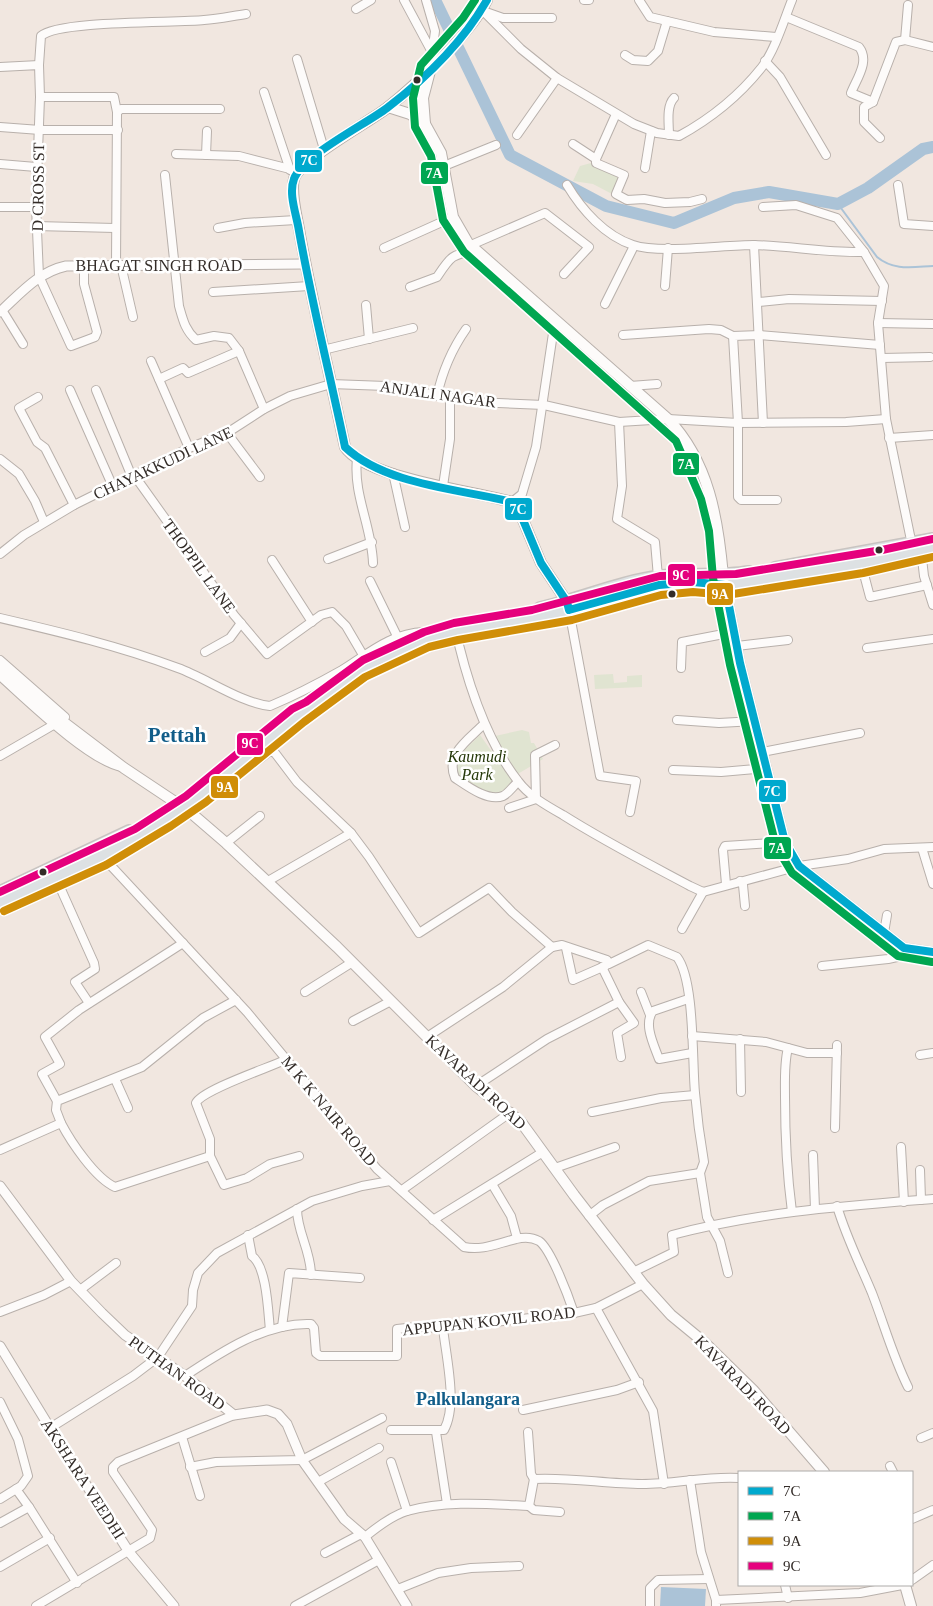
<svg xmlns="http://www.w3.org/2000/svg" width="933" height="1606" font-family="Georgia,serif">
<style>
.green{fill:#e0e4d1}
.water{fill:#abc3d7}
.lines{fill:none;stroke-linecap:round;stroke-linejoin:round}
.stream{stroke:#abc3d7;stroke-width:2}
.river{stroke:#abc3d7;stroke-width:12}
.minor-casing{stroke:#b8b0ab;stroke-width:10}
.tertiary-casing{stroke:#b8b0ab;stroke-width:11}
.secondary-casing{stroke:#b8b0ab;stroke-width:12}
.primary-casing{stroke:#c9c4c1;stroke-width:14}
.minor{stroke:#fdfbfa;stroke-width:8}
.tertiary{stroke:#fdfbfa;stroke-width:9}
.secondary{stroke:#fdfbfa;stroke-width:10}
.primary{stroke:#dde1e3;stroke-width:11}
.bus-1-casing{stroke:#fff;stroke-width:11}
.bus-2-casing{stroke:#fff;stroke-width:11}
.bus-3-casing{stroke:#fff;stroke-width:11}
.bus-4-casing{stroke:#fff;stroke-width:11}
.bus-1{stroke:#00a9ce;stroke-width:8}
.bus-2{stroke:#00a651;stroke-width:8}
.bus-3{stroke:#d08e08;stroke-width:8}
.bus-4{stroke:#e5007d;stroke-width:8}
.bus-dot{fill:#332c28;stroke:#fff;stroke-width:2}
.labels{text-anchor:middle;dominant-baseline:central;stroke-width:5;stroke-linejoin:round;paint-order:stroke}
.street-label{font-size:16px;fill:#332c28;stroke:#fff}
.park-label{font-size:16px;font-style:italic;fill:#243708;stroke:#fff}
.neighbourhood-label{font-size:18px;font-weight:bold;fill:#115d89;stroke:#fff}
.district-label{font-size:21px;font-weight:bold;fill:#115d89;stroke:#fff}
.line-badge{stroke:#fff;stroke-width:2}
.badge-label{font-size:14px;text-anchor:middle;font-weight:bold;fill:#fff}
</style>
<rect width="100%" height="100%" fill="#f1e7e0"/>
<g class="green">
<path d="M591,163L621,175L612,194L593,184L573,181L580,166Z"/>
<path d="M613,674L614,683L627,682V676L642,675V687L595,689L594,675Z"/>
<path d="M522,730L529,732L531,743H534L543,759L516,775L495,736Z"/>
<path d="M480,735L512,780L508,787L498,794L484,792L456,776L454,760Z"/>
</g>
<path class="water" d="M661,1587L706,1589L705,1606H660Z"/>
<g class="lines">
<path class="stream" d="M838,204L877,257C894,271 912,267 933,266"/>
<path class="river" d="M435,0L510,155L606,206L674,223L734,198L769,192L838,204L868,188L923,149L933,147"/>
<defs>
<g id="minor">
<path d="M404,0L433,54"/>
<path d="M426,0L435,31L430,70"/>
<path d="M584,0H589"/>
<path d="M639,0L650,17L714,32L776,37"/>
<path d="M356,9L371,0"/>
<path d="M482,10L521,49L557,78L634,124L657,133L679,136C710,119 739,96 762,67C775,50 784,20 792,0"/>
<path d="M486,12L503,18H552"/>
<path d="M786,17L859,47C870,61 857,78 851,93L873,102L896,42L905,40L933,47"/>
<path d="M905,40L908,5"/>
<path d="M625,55L633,60L648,61L658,51L667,21"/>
<path d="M297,59L324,149"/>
<path d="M765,61L780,77L826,155"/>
<path d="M39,65L41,36C58,20 176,23 204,20C218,19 232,16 246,14"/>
<path d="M0,67L39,65L40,97H114L117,112"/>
<path d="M264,92L290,170"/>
<path d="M40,97L36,207L39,276L71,346L95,337L97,332L84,284V264"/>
<path d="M873,102L864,107V122L880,138"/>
<path d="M0,127L40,130H118"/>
<path d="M517,135L557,78"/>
<path d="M669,135C669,124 666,106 674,98"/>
<path d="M573,144L596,159V163L624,175L616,194L627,200L644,199L665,203L690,202L702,199"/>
<path d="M176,154L239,156L290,169"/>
<path d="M206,155L207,131"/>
<path d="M596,159L616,114"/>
<path d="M0,164L36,167"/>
<path d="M444,166L496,145"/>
<path d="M645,168L651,131"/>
<path d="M165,175L179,306C183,320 185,330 196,340L214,336L229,338L239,351L264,409"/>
<path d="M567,185C582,210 605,236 633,245C659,254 723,245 754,245C791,246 827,253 864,252L884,286L878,323L886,419L912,545"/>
<path d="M898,185L904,224L933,226"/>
<path d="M0,207H36"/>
<path d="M763,207L796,205L837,218L864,252"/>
<path d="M36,226L115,228"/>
<path d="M218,228L245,223L296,220"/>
<path d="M471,245L545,213L589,247L564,274"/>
<path d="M754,245L763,423"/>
<path d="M384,248L453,217"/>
<path d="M116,265L117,112L121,109H220"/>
<path d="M121,265L133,317"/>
<path d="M665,286L668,248"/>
<path d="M410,287L437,277C451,256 451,255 476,250"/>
<path d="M213,292L309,286"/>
<path d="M759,302L789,299L882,301"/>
<path d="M605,304L634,246"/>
<path d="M366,305L369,339"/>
<path d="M2,310L23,344"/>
<path d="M878,323L933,324"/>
<path d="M623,335L709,329L721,330L733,336"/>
<path d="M323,350L413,328"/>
<path d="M882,358L930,357"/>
<path d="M151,361L189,448"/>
<path d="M159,379L183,368L188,373L239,351"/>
<path d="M630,386L657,384"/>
<path d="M70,390L113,487"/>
<path d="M96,390L132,477"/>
<path d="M437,396C442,373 452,349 466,329"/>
<path d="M38,397L19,408L37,442L45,448L74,505"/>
<path d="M619,422L622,486L617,519L655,542L658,577"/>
<path d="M227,433L260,477"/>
<path d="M889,438L933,435"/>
<path d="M0,459L19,474L35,501L44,522"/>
<path d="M357,459C353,495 372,527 373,563"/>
<path d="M393,473L405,527"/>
<path d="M134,475L234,615L267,654L321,615L332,612L346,626L363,655"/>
<path d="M443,486L450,439V399"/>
<path d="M777,500H741L738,497V423L733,336L760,335L880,345"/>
<path d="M512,502L522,494L536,447L555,320"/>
<path d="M921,550L924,576L933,605"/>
<path d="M0,554L24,535L74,505L189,448L227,433L264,409L290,396L331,384L386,386L476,402L544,405L619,422L668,419L738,423L846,422L886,419"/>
<path d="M328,559L372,542"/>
<path d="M272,560L312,622"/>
<path d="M861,563L870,597L927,585"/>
<path d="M370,581L397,636"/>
<path d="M569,610L600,776L636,781L630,812"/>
<path d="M0,618C60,632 119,646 178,668C206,678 241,703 270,706C294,696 319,683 342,670C368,654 391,633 424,632"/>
<path d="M454,623C465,675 485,739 518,781C529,796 547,806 563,815C604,841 647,863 690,886L703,892L799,866L848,859L884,849L933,847"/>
<path d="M737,646L788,640"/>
<path d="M867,648L933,639"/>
<path d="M205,652L230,638L241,623"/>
<path d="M0,660L65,717"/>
<path d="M681,668L682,642L734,632"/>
<path d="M0,676C27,700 89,761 122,767"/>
<path d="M677,720L719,723L755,721"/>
<path d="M484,724C468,740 445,754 455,778C467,786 488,802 503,796C509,793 513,786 518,782"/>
<path d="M762,752L860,733"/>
<path d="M0,756L55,724"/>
<path d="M673,770L721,772L767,768"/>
<path d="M509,808L536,799L535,755L555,745"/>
<path d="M190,812L270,751L275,753L297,782L351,833"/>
<path d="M226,843L260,816"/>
<path d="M922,848L933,884"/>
<path d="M100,854L247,1012L377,1169L464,1247C483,1251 498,1243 516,1239C524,1237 532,1237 539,1241C551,1249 569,1298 574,1313"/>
<path d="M55,876L94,963L95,969L75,982L89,1003"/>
<path d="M268,881L351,833L369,857L419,933L489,888L512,912L552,947"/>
<path d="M740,881L743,885L745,906"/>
<path d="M726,884L723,850L725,846L785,842"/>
<path d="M682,929L703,892"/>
<path d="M884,933L887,915"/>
<path d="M566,948L573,980L605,966"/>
<path d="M822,966L888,959L897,957L904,948"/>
<path d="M602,967L619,1002L634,1023L617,1033L621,1057"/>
<path d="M305,992L351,963"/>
<path d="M641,992L650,1015"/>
<path d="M688,999L653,1011C643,1024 654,1045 659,1059L692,1053"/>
<path d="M353,1021L391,1001"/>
<path d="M692,1036L766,1042L807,1053H837"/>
<path d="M427,1037L503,987L552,947L562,945L607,960L609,964L648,945L677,957C695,980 692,1062 695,1093C697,1116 700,1139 704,1162L700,1173L707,1217L720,1241L728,1273"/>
<path d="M740,1039L741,1092"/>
<path d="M788,1048C784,1063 785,1081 785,1097C785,1136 787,1174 792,1212"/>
<path d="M920,1055L933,1053"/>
<path d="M115,1079L128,1108"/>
<path d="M476,1086L547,1039L619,1002"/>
<path d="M57,1101L42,1074L60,1064L45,1037L79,1010L183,943"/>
<path d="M592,1112L661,1098L695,1095"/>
<path d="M61,1123C71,1142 95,1178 115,1187L210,1156V1139L196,1103C202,1090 268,1068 285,1060"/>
<path d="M835,1128L837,1045"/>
<path d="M901,1147L904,1202"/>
<path d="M0,1150L61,1123L56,1110L57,1101L142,1067L203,1018L236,1000"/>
<path d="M813,1155L815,1209"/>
<path d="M210,1156L224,1185L247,1178L270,1164L299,1156"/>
<path d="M555,1168L615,1147"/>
<path d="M920,1170L921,1200"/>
<path d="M492,1184L511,1216L517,1238"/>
<path d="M402,1190L511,1112"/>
<path d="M837,1206C846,1237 860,1264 872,1293C884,1324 893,1357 908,1387"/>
<path d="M297,1209C297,1232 311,1251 311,1275"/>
<path d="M589,1216L603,1205L649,1181L700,1173"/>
<path d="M433,1220L543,1152"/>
<path d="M248,1235L252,1256C267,1267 268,1312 270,1330"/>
<path d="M633,1272L674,1252L672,1235C758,1212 845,1206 933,1199"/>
<path d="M80,1290L116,1263"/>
<path d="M596,1308L653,1411L664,1484"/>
<path d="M0,1312L44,1295L71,1281"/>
<path d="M282,1327L289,1273L360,1278"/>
<path d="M185,1376C221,1352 266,1322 311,1324L314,1328L316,1353L320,1356H397V1329L416,1327L443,1328L574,1313L596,1308L643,1284"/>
<path d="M0,1402L18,1439L28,1476L21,1486L0,1499"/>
<path d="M523,1410L617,1390L639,1382"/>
<path d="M50,1428L133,1376L158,1357L192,1306L193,1290L198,1273L217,1253L312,1201L362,1186L390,1181"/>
<path d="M391,1430H444C458,1405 446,1357 443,1328"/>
<path d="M436,1432L447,1504"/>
<path d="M528,1432L531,1474L534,1479"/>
<path d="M182,1437L200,1496"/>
<path d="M921,1438L933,1433"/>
<path d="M391,1462L407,1511"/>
<path d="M890,1466L893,1472"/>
<path d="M190,1467L216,1462L302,1460L382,1418"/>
<path d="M690,1480L701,1552L716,1600"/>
<path d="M318,1482L379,1448"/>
<path d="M16,1489L29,1507"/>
<path d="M529,1506L534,1510L560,1512"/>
<path d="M912,1519L933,1510"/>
<path d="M0,1523L29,1507L77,1583"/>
<path d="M365,1537C377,1527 391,1516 407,1511C446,1500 489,1504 529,1506L534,1479C570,1477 606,1484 642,1484C675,1484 707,1476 739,1478"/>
<path d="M325,1553L361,1534"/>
<path d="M0,1567L50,1538"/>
<path d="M912,1580L933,1565"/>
<path d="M785,1585L788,1598"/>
<path d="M398,1589L438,1573L471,1568L519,1566"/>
<path d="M36,1606L150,1538L152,1530L113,1472V1467L118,1462L234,1415"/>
<path d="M295,1606L377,1561"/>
<path d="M650,1606V1588L658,1580L709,1579"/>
<path d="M716,1606V1600L860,1593L902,1585"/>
</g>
<g id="tertiary">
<path d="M0,312C20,294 38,272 66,266L304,264"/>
<path d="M724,580L740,663L785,842L799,866L904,948L933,952"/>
<path d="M0,1186L71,1281L102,1313L125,1335L185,1376L234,1415L267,1410L278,1414L287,1424L302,1460L344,1519L365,1537L407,1606"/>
<path d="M0,1346L50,1428L129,1552L174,1606"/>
</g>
<g id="secondary">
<path d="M487,0C471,33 416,85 387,108C369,122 298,161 294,179C290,194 298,220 300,235C313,306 330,376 345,447C365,478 474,491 512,502L518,508L541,563L567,602L569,608"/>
<path d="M388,107L410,114L425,124L441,153L453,217L468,243L668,419C709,462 718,519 723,576"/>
<path d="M425,124L423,98L430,71"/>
<path d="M0,667L66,724L124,768L190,812L226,843L337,947L476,1086L521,1122L574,1195L643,1284L671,1315L705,1343L753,1390L824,1472"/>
<path d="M905,1585L911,1606"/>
</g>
<g id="primary">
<path d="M775,568L933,539"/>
<path d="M540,608C580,599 620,581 662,576C691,573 720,577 749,572"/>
<path d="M0,892L129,831"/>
<path d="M0,902L102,856L166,817L200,794L298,714L360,669L377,659L426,638L456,630L569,610L659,585L693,582L725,585L861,563L933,547"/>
</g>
</defs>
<use href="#minor" class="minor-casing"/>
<use href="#tertiary" class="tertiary-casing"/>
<use href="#secondary" class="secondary-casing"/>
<use href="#primary" class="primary-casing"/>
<use href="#minor" class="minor"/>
<use href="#tertiary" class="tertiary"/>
<use href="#secondary" class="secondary"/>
<use href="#primary" class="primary"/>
<defs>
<path id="bus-1" d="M487,0C463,42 425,79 387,108C366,124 302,156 294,179C288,194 297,216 299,231C312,304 330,375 345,447C385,485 460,489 512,502L518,508L541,563L567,602L569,610L659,585L693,582L725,585L740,663L785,842L799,866L904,948L933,952"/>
<path id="bus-2" d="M475,0L463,18L421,65L413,98L415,127L431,156L443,220L464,252L676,441L701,499L709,531L713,578L730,665L776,846L792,873L898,956L932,962"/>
<path id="bus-3" d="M4,911L106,865L171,826L206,802L304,722L365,677L429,647L458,640L572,620L661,595L693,592L727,595L863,573L933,557"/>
<path id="bus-4" d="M0,892L135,829L186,796L292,709L306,702L363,660L424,632L454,623L532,610L660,576L736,574L882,550L933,539"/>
</defs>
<use href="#bus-1" class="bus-1-casing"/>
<use href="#bus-2" class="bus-2-casing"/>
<use href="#bus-3" class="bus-3-casing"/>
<use href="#bus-4" class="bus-4-casing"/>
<use href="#bus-1" class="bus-1"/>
<use href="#bus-2" class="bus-2"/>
<use href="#bus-3" class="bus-3"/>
<use href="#bus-4" class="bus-4"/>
</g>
<g class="bus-dot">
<circle cx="417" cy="80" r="4.5"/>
<circle cx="879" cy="550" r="4.5"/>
<circle cx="672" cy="594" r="4.5"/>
<circle cx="43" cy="872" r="4.5"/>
</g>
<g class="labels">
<g class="street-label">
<text transform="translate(38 187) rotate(-89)">D CROSS ST</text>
<text x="159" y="265">BHAGAT SINGH ROAD</text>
<text transform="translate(438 394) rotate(8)">ANJALI NAGAR</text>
<text transform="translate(163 463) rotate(-25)">CHAYAKKUDI LANE</text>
<text transform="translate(199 566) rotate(54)">THOPPIL LANE</text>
<text transform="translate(476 1082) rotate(43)">KAVARADI ROAD</text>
<text transform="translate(329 1111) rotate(50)">M K K NAIR ROAD</text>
<text transform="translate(489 1321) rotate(-6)">APPUPAN KOVIL ROAD</text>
<text transform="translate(177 1373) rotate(36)">PUTHAN ROAD</text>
<text transform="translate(743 1385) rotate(46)">KAVARADI ROAD</text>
<text transform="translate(83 1479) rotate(57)">AKSHARA VEEDHI</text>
</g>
<g class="park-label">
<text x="477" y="756">Kaumudi<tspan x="477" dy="18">Park</tspan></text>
</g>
<g class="neighbourhood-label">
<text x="468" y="1399">Palkulangara</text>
</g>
<g class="district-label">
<text x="177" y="735">Pettah</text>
</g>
</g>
<g class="line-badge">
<rect x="294" y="149" width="29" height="24" rx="5" fill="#00a9ce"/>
<rect x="420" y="161" width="29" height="24" rx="5" fill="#00a651"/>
<rect x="672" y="452" width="28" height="24" rx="5" fill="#00a651"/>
<rect x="504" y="497" width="29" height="24" rx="5" fill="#00a9ce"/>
<rect x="667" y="563" width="29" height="24" rx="5" fill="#e5007d"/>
<rect x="706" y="582" width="28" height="24" rx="5" fill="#d08e08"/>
<rect x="236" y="732" width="28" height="24" rx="5" fill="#e5007d"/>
<rect x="210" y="775" width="29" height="24" rx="5" fill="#d08e08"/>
<rect x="758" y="779" width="29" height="24" rx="5" fill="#00a9ce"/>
<rect x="763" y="836" width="29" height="24" rx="5" fill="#00a651"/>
</g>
<g class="badge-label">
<text x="309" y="165">7C</text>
<text x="434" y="178">7A</text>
<text x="686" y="469">7A</text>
<text x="518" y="514">7C</text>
<text x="681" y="580">9C</text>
<text x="720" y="599">9A</text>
<text x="250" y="748">9C</text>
<text x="225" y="792">9A</text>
<text x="772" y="796">7C</text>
<text x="777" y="853">7A</text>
</g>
<rect x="738" y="1471" width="175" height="115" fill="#ffffff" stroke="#adaba9"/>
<rect x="748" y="1487" width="25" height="8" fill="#00a9ce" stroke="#adaba9"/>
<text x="783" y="1496" font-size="15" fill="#332c28">7C</text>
<rect x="748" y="1512" width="25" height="8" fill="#00a651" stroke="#adaba9"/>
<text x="783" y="1521" font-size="15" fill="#332c28">7A</text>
<rect x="748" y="1537" width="25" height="8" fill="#d08e08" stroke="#adaba9"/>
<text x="783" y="1546" font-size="15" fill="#332c28">9A</text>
<rect x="748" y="1562" width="25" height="8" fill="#e5007d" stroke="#adaba9"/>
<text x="783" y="1571" font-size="15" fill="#332c28">9C</text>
</svg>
